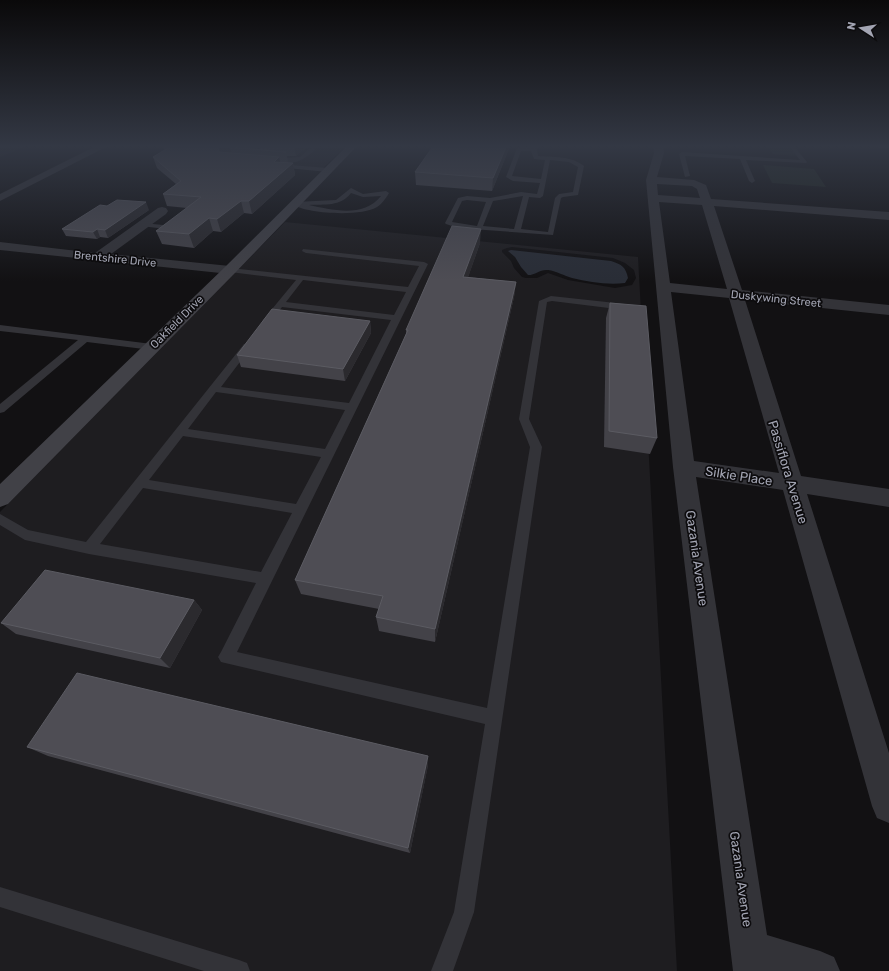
<svg xmlns="http://www.w3.org/2000/svg" width="889" height="971" font-family="Rubik,sans-serif">
<style>
.built{fill:#1e1d20;fill-rule:evenodd}
.green{fill:#1e2520}
.water{fill:#292d36}
.lines{fill:none;stroke-linecap:round;stroke-linejoin:round}
.lane{fill:#333338;fill-rule:evenodd}
.street{fill:#333338;fill-rule:evenodd}
.secondary{fill:#414147;fill-rule:evenodd}
.wall{fill:#434248;fill-rule:evenodd}
.shaded-wall{fill:#2b2a2e}
.building{fill:#4e4d54;stroke:#5b5b62}
.labels{text-anchor:middle;dominant-baseline:central;stroke-width:3.5;stroke-linejoin:round;paint-order:stroke}
.far-street-label{font-size:11px;fill:#a3a5b3;stroke:#0d0c0e}
.street-label{font-size:13px;fill:#a3a5b3;stroke:#0d0c0e}
</style>
<rect width="100%" height="100%" fill="#121113"/>
<g class="built">
<path d="M0,145H29L0,157Z"/>
<path d="M254,145H347L323,168L235,162Z"/>
<path d="M285,222L638,257L677,971H0V512ZM512,247L613,258L625,263L634,270L636,278L632,285L615,288L568,280L548,273L537,278H526L522,277L514,268L511,261L502,252V250L507,248Z"/>
</g>
<g class="green">
<path d="M767,145H789L797,156L773,154Z"/>
<path d="M763,165L814,169L826,187L772,183Z"/>
</g>
<path class="water" d="M511,250L611,261C621,264 626,267 628,278L625,283C607,285 589,282 572,278C564,276 557,271 548,270C540,269 536,275 528,275L521,267L515,257L508,251Z"/>
<g class="lines">
<g class="lane">
<path d="M314,145H320C311,154 296,168 283,160L286,158L300,157Z"/>
<path d="M534,145H539L537,150L538,156C553,157 572,156 584,166L578,195L563,197L561,198L553,235L458,228L446,224L445,223L458,198L467,196L490,198L521,192L537,194L540,183L513,181L506,177L517,148L532,147ZM521,151H531L534,159L545,160L541,179L512,176ZM550,160L569,162L578,167L573,192L559,194L555,198L548,232L521,229L529,197L540,198L543,196ZM523,196L514,229L483,226L493,201ZM467,200L486,202L477,226L452,222L462,201Z"/>
<path d="M788,145H793L807,162L806,163L746,160L755,181L752,183L749,181L740,159L685,156L690,176L685,177L679,154L682,152L800,160Z"/>
<path d="M278,164L328,168L331,170L328,172L276,167L275,166Z"/>
<path d="M351,188L363,194L386,191L389,193C386,198 382,204 377,207C361,217 306,214 292,204L295,202L336,200ZM351,193L363,197L381,196C364,218 332,210 309,205C325,204 340,207 351,193Z"/>
<path d="M143,223L173,226L177,224L180,226L174,230L141,226V224Z"/>
<path d="M303,249L424,262L428,264L237,652L487,708L530,447L519,419L539,301L551,296L625,304L629,307L625,310L552,301L547,302L529,419L542,447L474,912L453,971H431L454,912L485,724L221,662L218,657L221,652L256,583L89,554L25,540L0,525V514L28,530L86,542L244,344H250L252,346L221,387L349,403L391,320L282,307L269,324H263L262,322L263,320L296,280L230,272L226,270L230,268L408,287L419,266L306,253L302,251ZM303,280L406,292L394,315L286,302ZM216,392L345,410L325,449L188,429ZM183,436L321,457L296,504L149,480ZM143,488L292,513L261,572L100,544Z"/>
<path d="M0,325L152,344L157,347L152,350L87,342L4,412L0,413V404L78,340L0,331Z"/>
<path d="M0,887L239,960L247,963L250,971H204L0,907Z"/>
</g>
<g class="street">
<path d="M98,145H110L0,201V194Z"/>
<path d="M653,145H663L664,153L657,177L694,180L706,185L711,199L889,212V220L714,206L742,290L889,305V315L745,300L801,476L889,489V507L807,494L889,753V823L877,818L872,806L783,490L696,477L767,935L820,951L834,957L840,971H733L673,467L646,180L654,153ZM657,184L692,186L697,189L700,198L658,195ZM659,202L702,205L727,289L670,283ZM671,292L729,298L779,473L694,461Z"/>
<path d="M162,207L166,208L168,211L166,214L111,254L230,266L235,267L237,270L235,273L230,274L0,250V242L95,253L158,208Z"/>
</g>
<g class="secondary">
<path d="M348,145H358L235,273L8,504L0,507V484L225,267Z"/>
<path d="M874,145H889V148H879Z"/>
</g>
</g>
<g class="wall">
<path d="M162,145H309L296,156H287L288,163H293L295,175L252,214L244,213L221,232L213,231L194,248L162,244L156,231L187,208L167,206L163,194L176,184L157,168L153,157L164,150ZM259,147L260,150L256,149Z"/>
<path d="M510,146L492,191L416,185L415,172Z"/>
<path d="M149,210L108,238L100,237L97,239L66,236L62,229Z"/>
<path d="M480,243L468,277L516,282L514,297L435,642L379,631L376,617L379,609L301,594L295,580L406,334V330Z"/>
<path d="M610,303L657,438L650,454L604,447L606,318Z"/>
<path d="M370,321L371,333L345,381L241,367L237,355Z"/>
<path d="M194,600L202,610L170,668L16,634L1,623Z"/>
<path d="M27,747L428,765L410,853L48,756Z"/>
</g>
<g class="shaded-wall">
<path d="M0,145H9L0,149Z"/>
<path d="M222,145H242L230,147L231,152L221,159L219,152L218,147Z"/>
<path d="M247,145H259V147L256,149H248Z"/>
<path d="M294,145H309L296,156Z"/>
<path d="M507,145H510V146L492,191L493,178Z"/>
<path d="M279,157L282,169L274,162Z"/>
<path d="M293,163L295,175L252,214L249,201Z"/>
<path d="M241,201L244,213L221,232L217,219Z"/>
<path d="M146,202L149,210L108,238L105,230Z"/>
<path d="M209,218L213,231L194,248L189,234Z"/>
<path d="M97,229L100,237L97,239L93,232Z"/>
<path d="M481,229L480,243L463,292V277Z"/>
<path d="M516,282L514,297L435,642V629Z"/>
<path d="M370,321L371,333L345,381L343,369Z"/>
<path d="M194,600L202,610L170,668L160,658Z"/>
<path d="M428,756V765L410,853L408,848Z"/>
</g>
<g class="building">
<path d="M162,145H222L218,147L219,152L279,157L274,162L293,163L249,201H241L217,219L209,218L189,234L156,231L201,197L163,194L181,181L153,157L168,148L163,147L167,145Z"/>
<path d="M234,145H247V146L253,149L286,152L230,147Z"/>
<path d="M434,145H507L493,178L415,172Z"/>
<path d="M117,200L146,202L105,230L97,229L93,232L62,229L100,205L107,206Z"/>
<path d="M452,226L481,229L463,277L516,282L435,629L376,617L383,596L295,580L408,330H406Z"/>
<path d="M610,303L646,306L657,438L609,431Z"/>
<path d="M272,309L370,321L343,369L237,355Z"/>
<path d="M45,570L194,600L160,658L1,623Z"/>
<path d="M77,673L428,756L408,848L27,747Z"/>
</g>
<linearGradient id="sky" x2="0" y2="1"><stop stop-color="#0a090a"/><stop offset="0.52" stop-color="#333844"/><stop offset="1" stop-color="#333844" stop-opacity="0"/></linearGradient>
<rect width="889" height="281" fill="url(#sky)"/>
<g class="labels">
<g class="far-street-label">
<text transform="translate(115 259) rotate(6)">Brentshire Drive</text>
<text transform="translate(776 299) rotate(6)">Duskywing Street</text>
<text transform="translate(177 322) rotate(-45)">Oakfield Drive</text>
</g>
<g class="street-label">
<text transform="translate(788 472) rotate(73)">Passiflora Avenue</text>
<text transform="translate(739 476) rotate(9)">Silkie Place</text>
<text transform="translate(697 558) rotate(82)">Gazania Avenue</text>
<text transform="translate(741 879) rotate(82)">Gazania Avenue</text>
</g>
</g>
<g transform="translate(861 28) rotate(282)" stroke="#0d0c0e" stroke-width="3" paint-order="stroke">
<path d="M0-3L7 15L0 10L-7 15Z" fill="#a3a5b3"/>
<text y="-6" font-size="11" font-weight="bold" text-anchor="middle" fill="#a3a5b3">N</text>
</g>
</svg>
